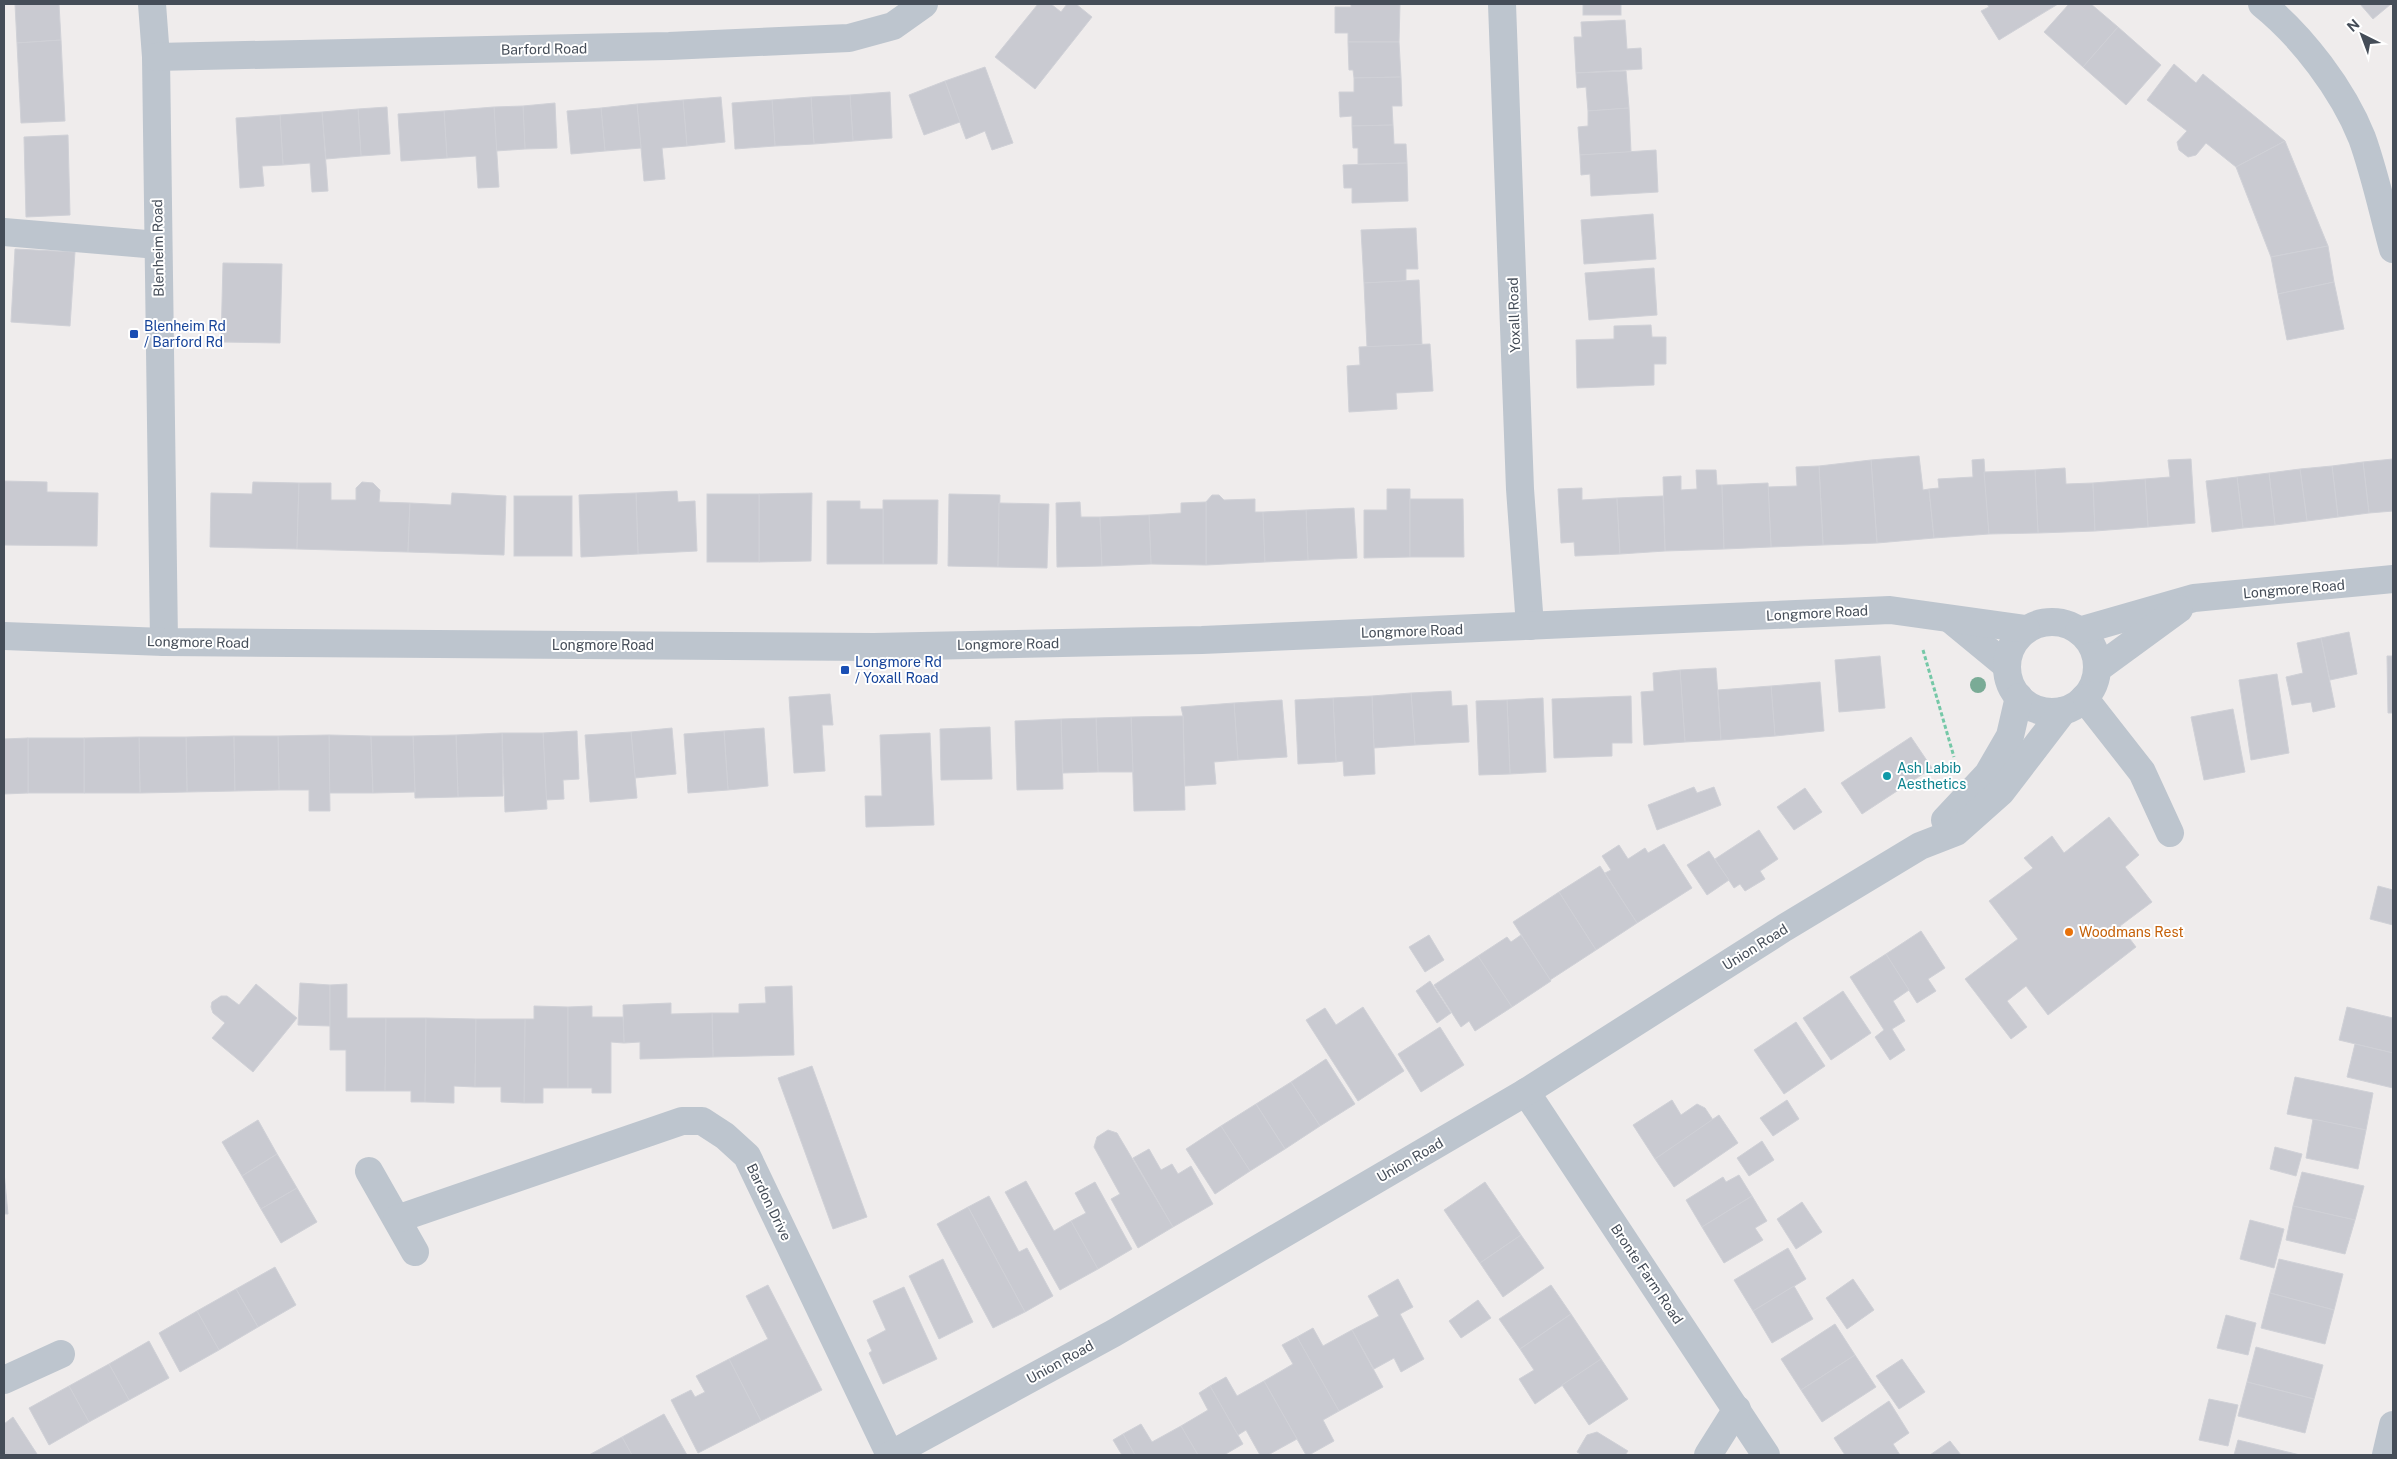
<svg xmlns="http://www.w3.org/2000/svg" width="2397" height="1459" font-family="'Public Sans',sans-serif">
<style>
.building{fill:#c9cad1;stroke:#d0d1d7}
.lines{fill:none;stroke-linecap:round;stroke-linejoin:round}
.path{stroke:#75c8a7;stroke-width:3;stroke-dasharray:4 2.5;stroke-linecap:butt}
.minor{stroke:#bdc5ce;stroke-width:28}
.tree{fill:#7aab96}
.transit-dot{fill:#1a4fb4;stroke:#fff;stroke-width:2}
.culture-dot{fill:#0f9aa8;stroke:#fff;stroke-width:2}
.food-dot{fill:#e8710a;stroke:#fff;stroke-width:2}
.labels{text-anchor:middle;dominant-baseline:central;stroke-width:4;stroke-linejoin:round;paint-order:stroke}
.street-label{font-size:14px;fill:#454d58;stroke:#fff}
.transit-label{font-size:14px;fill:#164399;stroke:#fff;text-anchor:start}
.culture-label{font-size:14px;fill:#0d838f;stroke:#fff;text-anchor:start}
.food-label{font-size:14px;fill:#c56008;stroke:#fff;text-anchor:start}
</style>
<rect width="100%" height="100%" fill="#efecec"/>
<g class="building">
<path d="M15,4H59L61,40L17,43Z"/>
<path d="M1038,4H1051L1061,12L1067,4H1076L1092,17L1035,89L995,57Z"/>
<path d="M1351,4H1400L1399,42H1348V33H1335V7H1351Z"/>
<rect x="1583" y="4" width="38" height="11"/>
<path d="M1987,4H2058L1999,40L1981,11L1989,7Z"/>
<path d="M2069,4H2091L2118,27L2083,67L2044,32Z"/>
<path d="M2360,4H2391L2373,19Z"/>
<path d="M1625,20L1627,49L1641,48L1642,69L1576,73L1574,37H1582L1581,22Z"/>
<path d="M2118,27L2161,65L2126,105L2083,67Z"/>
<path d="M61,40L65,121L21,123L17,43Z"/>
<path d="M1348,42H1399L1401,77L1354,78L1353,70H1349Z"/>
<path d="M2174,64L2196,83L2203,74L2285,141L2236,167L2206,143L2196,155L2188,157L2179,150L2177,142L2187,131L2147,100Z"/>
<path d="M985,67L1013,143L992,150L985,131L966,139L945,81Z"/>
<path d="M1626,71L1629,108L1588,111L1586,87L1577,88L1576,73Z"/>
<path d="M1401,77L1402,106H1392L1393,125L1352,126V116L1340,117L1339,92H1354V78Z"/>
<path d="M945,81L960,122L924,135L909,95Z"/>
<path d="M890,92L892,138L853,141L850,95Z"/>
<path d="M850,95L853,141L814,144L811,97Z"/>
<path d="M721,97L725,142L687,146L683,100Z"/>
<path d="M811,97L814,144L775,146L772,100Z"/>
<path d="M683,100L687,146L662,148L665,179L644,181L637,104Z"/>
<path d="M772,100L775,146L735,149L732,103Z"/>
<path d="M555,103L557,148L525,149L523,106Z"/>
<path d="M637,104L641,148L605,151L601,108Z"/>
<path d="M523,106L525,149L496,151L494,107Z"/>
<path d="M387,107L390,154L361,156L358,109Z"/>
<path d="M494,107L499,187L478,188L476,156L447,158L444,111Z"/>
<path d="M601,108L605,151L571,154L567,111Z"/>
<path d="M1629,108L1631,152L1580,155L1578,127L1588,126V111Z"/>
<path d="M358,109L361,156L326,159L322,112Z"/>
<path d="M444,111L447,158L401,161L398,114Z"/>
<path d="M322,112L328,191L312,192L310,163L283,165L280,115Z"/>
<path d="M280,115L283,165L262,166L264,186L240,188L236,118Z"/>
<path d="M1393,125L1394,144H1406L1407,163L1358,164V148H1353L1352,126Z"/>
<path d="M68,135L70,215L26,217L24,137Z"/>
<path d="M2285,141L2328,246L2271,257L2236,167Z"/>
<path d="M1656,150L1658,192L1591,196L1590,174L1581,175L1580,155Z"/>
<path d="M1407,163L1408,201L1352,203V188H1344L1343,165Z"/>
<path d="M1653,214L1656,259L1584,264L1581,220Z"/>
<path d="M1416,228L1418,269H1406V281L1364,283L1361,230Z"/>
<path d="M2328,246L2334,282L2278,294L2271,257Z"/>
<path d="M15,249L75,252L70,326L11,322Z"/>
<path d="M223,263L282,264L280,343L221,342Z"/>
<path d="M1654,268L1657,315L1589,320L1585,273Z"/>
<path d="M1419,280L1422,345L1367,347L1364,283Z"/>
<path d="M2334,282L2344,329L2287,340L2278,294Z"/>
<path d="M1651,325L1652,337H1666V364H1654V385L1577,388L1576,340L1614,339V326Z"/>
<path d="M1430,344L1433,391L1396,393L1397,409L1349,412L1347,366L1360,365L1359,347Z"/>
<path d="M1919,456L1923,490L1929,489L1934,538L1877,543L1871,460Z"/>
<path d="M1984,459L1989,534L1934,538L1929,489L1939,488L1938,479L1973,477L1972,460Z"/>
<path d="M2191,459L2195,523L2148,527L2145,479L2170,477L2168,460Z"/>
<path d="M2393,459V511L2369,513L2363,462Z"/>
<path d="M1871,460L1877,543L1823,545L1819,466Z"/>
<path d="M2363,462L2369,513L2338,517L2332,466Z"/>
<path d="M1819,466L1823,545L1771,547L1768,487L1797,486L1796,467Z"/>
<path d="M2332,466L2338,517L2307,521L2300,469Z"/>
<path d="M2065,468L2066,484L2093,483L2095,531L2038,533L2035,470Z"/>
<path d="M2300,469L2307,521L2275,525L2269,473Z"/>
<path d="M1696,470H1716L1717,485H1722L1724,549L1665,551L1663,477L1681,476V490L1697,489Z"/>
<path d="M2035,470L2038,533L1989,534L1984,472Z"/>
<path d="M2269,473L2275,525L2243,528L2237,477Z"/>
<path d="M2237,477L2243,528L2212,532L2206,481Z"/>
<path d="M2145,479L2148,527L2095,531L2093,483Z"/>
<path d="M4,481L47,482V492L98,493L97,546L4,545Z"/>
<path d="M253,482L299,483L297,549L210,547L211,493L252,494Z"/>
<path d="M362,482L373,483L380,490L379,502L410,503L408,552L297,549L299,483H331V500H356V488Z"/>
<path d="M1768,483L1771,547L1724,549L1722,485Z"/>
<path d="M1582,488V500L1617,498L1620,554L1575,556L1574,542L1561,543L1558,489Z"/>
<path d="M1387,489H1410V557L1364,558V510H1387Z"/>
<path d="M677,491L678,502L695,501L697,551L638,554L636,493Z"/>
<path d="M452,493L506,496L504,555L408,552L410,503L451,505Z"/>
<path d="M636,493L638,554L581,557L579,495Z"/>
<path d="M812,493L811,561L759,562V494Z"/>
<rect x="707" y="494" width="52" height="68"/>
<path d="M949,494L1000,495L998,567L948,566Z"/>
<path d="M1212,495H1219L1224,500L1255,499V512H1263L1265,562L1206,565V502Z"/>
<rect x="514" y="496" width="58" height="60"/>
<path d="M1663,496L1665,551L1620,554L1617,498Z"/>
<path d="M1410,499H1463L1464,557H1410Z"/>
<path d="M883,500H938L937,564H883Z"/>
<path d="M827,501H860V509H883V564H827Z"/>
<path d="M1080,502L1081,517H1100L1102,566L1057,567L1056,503Z"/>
<path d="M1206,502V565L1151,564L1149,515L1181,513V503Z"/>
<path d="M999,503L1049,504L1047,568L998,567Z"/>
<path d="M1354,508L1357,558L1308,560L1306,510Z"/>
<path d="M1306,510L1308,560L1265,562L1263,512Z"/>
<path d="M1149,515L1151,564L1102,566L1100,517Z"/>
<path d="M2349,632L2357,674L2330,680L2321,638Z"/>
<path d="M2321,638L2335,707L2313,712L2311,702L2292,705L2286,677L2303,673L2297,643Z"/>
<path d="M1880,656L1885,708L1839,712L1835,660Z"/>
<path d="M2387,656H2393V713H2388Z"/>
<path d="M1716,668L1721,740L1685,742L1680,670Z"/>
<path d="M1680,670L1685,742L1644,745L1641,692L1654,691L1653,673Z"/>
<path d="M2277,674L2289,753L2251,760L2239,680Z"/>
<path d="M1820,682L1824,731L1775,736L1771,686Z"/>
<path d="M1771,686L1775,736L1721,740L1718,690Z"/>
<path d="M1451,691L1452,706L1467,705L1469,742L1415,745L1411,693Z"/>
<path d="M1411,693L1415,745L1374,748L1372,696Z"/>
<path d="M830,694L833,725H822L825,771L794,773L789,697Z"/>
<path d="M1372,696L1375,774L1344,776L1343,761L1336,762L1333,698Z"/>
<path d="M1631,696L1632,743H1612V756L1554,758L1552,699Z"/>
<path d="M1333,698L1336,762L1298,764L1295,700Z"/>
<path d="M1543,698L1546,772L1510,774L1507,700Z"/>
<path d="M1282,700L1287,757L1238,760L1234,703Z"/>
<path d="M1507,700L1510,774L1479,775L1476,701Z"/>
<path d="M1234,703L1238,760L1214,762L1216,784L1185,786L1183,716L1181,707Z"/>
<path d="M2233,709L2245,772L2204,780L2191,717Z"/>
<path d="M1183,716L1185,810L1134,811L1131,717Z"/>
<path d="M1131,717L1133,772H1098L1096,718Z"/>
<path d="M1096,718L1098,772L1063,773L1061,719Z"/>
<path d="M1061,719L1063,789L1017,790L1015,721Z"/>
<path d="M990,727L992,779L941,780L940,729Z"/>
<path d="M672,728L676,774L635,778L631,732Z"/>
<path d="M764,728L768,786L728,790L724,731Z"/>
<path d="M577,731L579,779L563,780L564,799L546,800L543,733Z"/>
<path d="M724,731L728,790L688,793L684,734Z"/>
<path d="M631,732L637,798L590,802L585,735Z"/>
<path d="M502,733H543L547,809L505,812Z"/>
<path d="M502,733L503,796L458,797L456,735Z"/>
<path d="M930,733L934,825L866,827L865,796H882L880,735Z"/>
<path d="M329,735L371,736L373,793H329Z"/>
<path d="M329,735L330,811H309V790H279L278,736Z"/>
<path d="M456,735L458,797L415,798L413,736Z"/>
<path d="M234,736L235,791L187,792L186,737Z"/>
<path d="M234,736H278L279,790L235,791Z"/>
<path d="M371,736H413L415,792L373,793Z"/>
<path d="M139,737H186L187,792L140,793Z"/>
<path d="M139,737L140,793H84V738Z"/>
<path d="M1911,737L1932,768L1862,814L1841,783Z"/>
<rect x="28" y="738" width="56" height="55"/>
<path d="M28,738V793L4,794V739Z"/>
<path d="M1694,787L1697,793L1714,787L1721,805L1657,830L1648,805Z"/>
<path d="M1805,788L1822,812L1794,830L1777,807Z"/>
<path d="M2109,817L2139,855L2125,867L2152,902L2120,926L2136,947L2048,1015L2026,986L2007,1001L2027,1027L2011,1039L1965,979L2018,939L1989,901L2033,868L2024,858L2052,836L2064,853Z"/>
<path d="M1759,830L1778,859L1760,871L1765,879L1745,891L1740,884L1734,888L1715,859Z"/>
<path d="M1664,844L1692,888L1637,923L1605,873L1611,870L1602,856L1619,845L1628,859L1645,848L1648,853Z"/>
<path d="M1709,851L1729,880L1707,895L1687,865Z"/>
<path d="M1600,866L1637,923L1596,950L1559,892Z"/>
<path d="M2378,886L2393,890V925L2370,919Z"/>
<path d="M1559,892L1596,950L1550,980L1513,922Z"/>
<path d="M1921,931L1945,968L1928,979L1936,991L1917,1003L1886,954Z"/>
<path d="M1429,935L1444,960L1425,972L1409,947Z"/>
<path d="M1521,935L1551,981L1512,1007L1478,956L1507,937L1511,942Z"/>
<path d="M1886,954L1909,990L1893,1001L1905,1021L1892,1029L1905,1050L1890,1060L1875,1037L1884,1030L1850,977Z"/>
<path d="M1478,956L1512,1007L1475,1031L1469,1021L1461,1027L1434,985Z"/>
<path d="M1430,981L1451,1013L1437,1023L1416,991Z"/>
<path d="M300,983L330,985V1026L298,1025Z"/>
<path d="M256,984L297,1018L253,1072L212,1038L225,1023L213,1013L211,1007L212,1002L221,996H227L239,1005Z"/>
<path d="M347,984V1018H386L385,1091H346V1050H330V985Z"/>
<path d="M792,986L794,1055L713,1057L712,1013H739V1004L766,1003L765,987Z"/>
<path d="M1843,991L1871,1033L1831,1060L1803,1018Z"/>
<path d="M671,1003V1014L712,1013L713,1057L640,1059V1042L624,1043L623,1005Z"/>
<path d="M534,1006L568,1007V1088H543V1103H524L525,1019H534Z"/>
<path d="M592,1006V1017H623L624,1043L611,1042V1093H592V1088H568V1007Z"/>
<path d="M1363,1007L1404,1071L1358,1101L1306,1020L1325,1008L1336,1025Z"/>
<path d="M2347,1007L2393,1018V1053L2339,1040Z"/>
<path d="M386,1018H426L425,1102H411V1091H385Z"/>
<path d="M426,1018L476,1019L475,1087L454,1086V1103L425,1102Z"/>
<path d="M476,1019H525L524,1103L501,1102V1087H475Z"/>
<path d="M1796,1022L1825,1066L1784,1094L1754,1050Z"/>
<path d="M1440,1027L1464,1065L1421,1092L1398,1054Z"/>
<path d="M2355,1044L2393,1053V1088L2347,1077Z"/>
<path d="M1326,1059L1355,1104L1320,1126L1291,1082Z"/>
<path d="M812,1066L867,1217L833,1229L778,1078Z"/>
<path d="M2295,1077L2373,1093L2366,1130L2287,1114Z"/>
<path d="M1291,1082L1320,1126L1285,1149L1256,1104Z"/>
<path d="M1672,1100L1681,1115L1697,1104L1705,1108L1713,1120L1655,1159L1633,1125Z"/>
<path d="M1787,1100L1799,1119L1773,1136L1760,1118Z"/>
<path d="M1256,1104L1285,1149L1250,1171L1221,1126Z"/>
<path d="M1719,1115L1738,1143L1674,1187L1655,1159Z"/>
<path d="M2313,1119L2366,1130L2358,1169L2306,1158Z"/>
<path d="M258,1120L277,1154L242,1176L222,1142Z"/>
<path d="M1221,1126L1250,1171L1215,1194L1186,1149Z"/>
<path d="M1108,1130L1117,1133L1173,1227L1138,1248L1111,1199L1120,1194L1094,1147L1097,1137Z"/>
<path d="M1762,1141L1774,1160L1749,1176L1737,1158Z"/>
<path d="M2275,1147L2302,1154L2296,1176L2270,1169Z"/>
<path d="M1149,1149L1161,1170L1172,1164L1178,1174L1191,1166L1213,1204L1173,1227L1133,1158Z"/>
<path d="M277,1154L297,1188L261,1209L242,1176Z"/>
<path d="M4,1172L8,1214H4Z"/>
<path d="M2302,1172L2364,1186L2355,1220L2293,1206Z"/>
<path d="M1739,1175L1752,1196L1702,1227L1686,1200L1723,1177L1726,1182Z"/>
<path d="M1026,1181L1054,1231L1071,1221L1098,1269L1060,1290L1005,1192Z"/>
<path d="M1095,1182L1132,1249L1098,1269L1071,1221L1086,1213L1075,1193Z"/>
<path d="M1485,1182L1521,1235L1480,1263L1444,1210Z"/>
<path d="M297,1188L317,1222L281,1243L261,1209Z"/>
<path d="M989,1196L1019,1252L1027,1248L1053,1296L1025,1312L968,1207Z"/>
<path d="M1752,1196L1767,1221L1755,1228L1763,1240L1724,1263L1702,1227Z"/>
<path d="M1802,1202L1822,1232L1796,1249L1777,1219Z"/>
<path d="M2293,1206L2355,1220L2345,1254L2286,1240Z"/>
<path d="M968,1207L1025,1312L993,1328L937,1224Z"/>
<path d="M2250,1220L2284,1229L2274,1268L2240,1259Z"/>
<path d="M1521,1235L1544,1268L1503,1297L1480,1263Z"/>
<path d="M1788,1248L1806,1279L1753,1311L1734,1280Z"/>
<path d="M943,1259L973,1322L939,1339L909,1276Z"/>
<path d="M2279,1259L2343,1274L2334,1310L2270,1293Z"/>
<path d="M275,1267L296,1305L258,1327L236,1289Z"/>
<path d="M1398,1279L1413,1307L1400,1314L1424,1359L1401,1372L1394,1358L1374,1369L1352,1330L1379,1316L1368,1296Z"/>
<path d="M1853,1279L1874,1310L1847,1329L1826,1298Z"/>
<path d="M768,1285L822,1390L761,1421L729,1359L768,1339L746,1296Z"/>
<path d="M1551,1285L1571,1314L1520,1349L1499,1319Z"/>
<path d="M1794,1286L1813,1319L1772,1343L1753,1311Z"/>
<path d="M904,1287L937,1359L883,1384L869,1353L872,1351L867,1340L886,1330L873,1301Z"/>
<path d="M236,1289L258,1327L219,1350L197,1311Z"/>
<path d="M2270,1293L2334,1310L2325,1344L2261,1328Z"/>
<path d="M1478,1300L1491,1318L1461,1338L1449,1321Z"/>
<path d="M197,1311L219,1350L180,1372L159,1333Z"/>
<path d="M1571,1314L1601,1359L1535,1404L1519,1379L1534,1370L1520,1349Z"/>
<path d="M2226,1315L2256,1323L2248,1355L2217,1348Z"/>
<path d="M1835,1324L1855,1355L1801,1390L1781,1359Z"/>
<path d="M1313,1328L1323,1346L1352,1330L1383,1387L1339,1411L1297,1337Z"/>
<path d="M1297,1337L1339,1411L1323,1420L1334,1441L1309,1455H1306L1264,1381L1293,1364L1282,1345Z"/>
<path d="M149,1341L169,1378L129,1400L109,1364Z"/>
<path d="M2256,1347L2323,1365L2314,1399L2247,1382Z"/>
<path d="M1855,1355L1876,1387L1822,1422L1801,1390Z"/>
<path d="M729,1359L761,1421L698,1453L671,1400L691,1390L695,1397L705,1392L696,1376Z"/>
<path d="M1601,1359L1628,1399L1589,1425L1562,1385Z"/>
<path d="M1902,1359L1925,1392L1899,1409L1876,1376Z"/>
<path d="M109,1364L129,1400L89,1422L69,1386Z"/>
<path d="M1226,1377L1237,1396L1264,1381L1297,1439L1268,1455H1260L1246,1430L1238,1435L1210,1386Z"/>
<path d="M2247,1382L2314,1399L2305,1433L2238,1416Z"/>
<path d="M69,1386L89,1422L49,1445L29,1408Z"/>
<path d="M1210,1386L1243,1444L1224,1455H1198L1181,1426L1208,1410L1199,1393Z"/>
<path d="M2209,1399L2238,1405L2228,1446L2199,1440Z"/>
<path d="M1889,1401L1909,1433L1893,1444L1900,1455H1845L1834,1438Z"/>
<path d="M664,1414L687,1455H632L622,1437Z"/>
<path d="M13,1417L37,1454L35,1455H4V1424Z"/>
<path d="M1141,1424L1152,1442L1181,1426L1198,1455H1135L1123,1434Z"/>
<path d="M1597,1432L1628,1451L1625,1455H1582L1577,1452L1587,1435Z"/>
<path d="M1123,1434L1135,1455H1122L1113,1440Z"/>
<path d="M622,1437L632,1455H589Z"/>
<path d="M2238,1440L2300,1455H2234Z"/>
<path d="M1950,1441L1961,1455H1930Z"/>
</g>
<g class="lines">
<path class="path" d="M1923,650L1954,757"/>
<g class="minor">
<path d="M152,4L156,57L164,642"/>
<path d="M1502,4L1520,489L1530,626"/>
<path d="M2262,4C2302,36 2343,90 2362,138C2375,174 2383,213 2393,249"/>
<path d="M156,57L669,46L849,38L893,26L924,4"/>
<path d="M4,232L158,245"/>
<path d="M1950,619L2007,666"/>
<circle cx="2052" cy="667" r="45"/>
<path d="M2079,631L2194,598L2393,579"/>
<path d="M4,636L164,642L874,647L1202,640L1890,610L2026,629"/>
<path d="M2097,669L2179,609"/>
<path d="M2084,698L2142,772L2170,833"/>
<path d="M1945,820L1988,774L2010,736L2019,697"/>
<path d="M1526,1092L1766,1455"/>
<path d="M369,1171L415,1252"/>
<path d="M397,1219L682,1121H702L725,1136L747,1156L890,1455"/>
<path d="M4,1380L61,1354"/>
<path d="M890,1455L1114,1333L1526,1092L1784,928L1920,846L1956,832L2001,792L2063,711"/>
<path d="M1708,1455L1737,1409"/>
<path d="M2386,1455L2393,1425"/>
</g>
</g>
<circle class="tree" cx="1978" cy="685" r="8"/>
<g class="transit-dot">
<rect x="129" y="329" width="10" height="10" rx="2.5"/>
<rect x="840" y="665" width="10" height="10" rx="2.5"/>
</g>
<circle class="culture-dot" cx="1887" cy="776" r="5"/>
<circle class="food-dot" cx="2069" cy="932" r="5"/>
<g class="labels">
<g class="street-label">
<text transform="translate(544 49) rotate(-1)">Barford Road</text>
<text transform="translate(158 248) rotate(-91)">Blenheim Road</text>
<text transform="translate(1514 315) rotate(-92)">Yoxall Road</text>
<text transform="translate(2294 589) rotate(-5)">Longmore Road</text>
<text transform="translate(1817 613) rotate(-3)">Longmore Road</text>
<text transform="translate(1412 631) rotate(-2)">Longmore Road</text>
<text transform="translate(198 642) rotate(1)">Longmore Road</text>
<text transform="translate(1008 644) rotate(-1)">Longmore Road</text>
<text x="603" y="645">Longmore Road</text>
<text transform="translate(1755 947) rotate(-32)">Union Road</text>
<text transform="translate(1410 1160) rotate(-30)">Union Road</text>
<text transform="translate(769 1202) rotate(64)">Bardon Drive</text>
<text transform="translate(1647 1274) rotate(56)">Bronte Farm Road</text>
<text transform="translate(1060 1362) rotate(-29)">Union Road</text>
</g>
<g class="transit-label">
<text x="144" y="326">Blenheim Rd<tspan x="144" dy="16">/ Barford Rd</tspan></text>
<text x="855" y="662">Longmore Rd<tspan x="855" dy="16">/ Yoxall Road</tspan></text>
</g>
<g class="culture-label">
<text x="1897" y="768">Ash Labib<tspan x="1897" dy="16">Aesthetics</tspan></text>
</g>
<g class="food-label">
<text x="2079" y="932">Woodmans Rest</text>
</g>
</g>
<rect width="2397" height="1459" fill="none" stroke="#454d58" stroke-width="10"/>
<g transform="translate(2362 35) rotate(318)" stroke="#ffffff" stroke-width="4" paint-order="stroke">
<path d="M0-4L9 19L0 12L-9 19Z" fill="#454d58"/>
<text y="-8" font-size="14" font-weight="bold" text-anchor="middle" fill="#454d58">N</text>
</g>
</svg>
